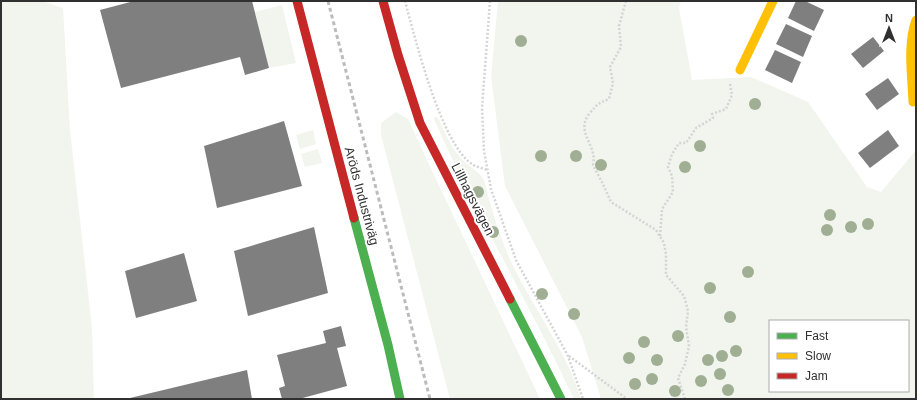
<svg xmlns="http://www.w3.org/2000/svg" width="917" height="400" font-family="Helvetica,sans-serif">
<style>
.green{fill:#f1f5ed;fill-rule:evenodd}
.building{fill:#7f7f7f}
.lines{fill:none;stroke-linecap:round;stroke-linejoin:round}
.path{stroke:#d4d4d4;stroke-width:2.5;stroke-dasharray:2 2;stroke-linecap:butt}
.fast{stroke:#4caf50;stroke-width:9}
.slow{stroke:#ffc107;stroke-width:9}
.jam{stroke:#c62828;stroke-width:9}
.rail{stroke:#bcbcbc;stroke-width:3;stroke-dasharray:4 3;stroke-linecap:butt}
.tree{fill:#a0af94}
.labels{text-anchor:middle;dominant-baseline:central;stroke-width:4;stroke-linejoin:round;paint-order:stroke}
.street-label{font-size:13px;fill:#303030;stroke:#fff}
</style>
<rect width="100%" height="100%" fill="#fff"/>
<g class="green">
<path d="M1,1H42L63,8L70,130L92,328L94,399H1Z"/>
<path d="M498,1H681L679,8L692,80L751,77L808,102L867,187L881,192L916,150V399H601L582,337L505,186L491,76ZM770,321H908V391H770Z"/>
<path d="M282,5L296,63L269,68L255,12Z"/>
<path d="M396,112L408,119L426,158L540,399H450L381,135V123Z"/>
<path d="M435,117H437L439,120C445,132 450,146 459,156C467,166 478,170 484,180C492,211 501,242 515,270C537,313 567,353 581,399H574C530,305 476,215 434,119Z"/>
<path d="M313,130L316,144L300,149L296,135Z"/>
<path d="M318,149L322,163L305,167L301,154Z"/>
</g>
<g class="building">
<path d="M134,1H252L269,68L245,75L240,57L121,88L100,10Z"/>
<path d="M796,1H805L824,10L814,31L788,18Z"/>
<path d="M786,24L812,36L803,57L776,44Z"/>
<path d="M873,37L884,51L863,68L851,54Z"/>
<path d="M775,50L801,62L792,83L765,70Z"/>
<path d="M888,78L899,94L877,110L865,94Z"/>
<path d="M284,121L302,186L217,208L204,146Z"/>
<path d="M888,130L899,146L870,168L858,153Z"/>
<path d="M314,227L328,293L248,316L234,251Z"/>
<path d="M184,253L197,301L136,318L125,271Z"/>
<path d="M341,326L346,346L337,348L347,386L299,399H282L279,388L285,386L277,355L326,343L323,331Z"/>
<path d="M247,370L252,399H130V398Z"/>
</g>
<g class="lines">
<g class="path">
<path d="M405,1C415,38 441,144 472,164C476,167 482,168 487,170"/>
<path d="M490,1L482,108L484,151L491,189L516,260L568,356L583,399"/>
<path d="M626,1L619,26L621,47L610,67L613,83L609,99C599,103 597,104 590,113C574,132 598,145 593,165L602,182L611,202L656,230L664,243L666,254V275L684,296L688,311L686,327L689,346L685,364L678,378L685,399"/>
<path d="M660,236L662,209L673,192L672,176L668,167L672,154L679,143H686L696,128L713,118L712,114L726,109L732,95L730,84"/>
<path d="M569,356L627,399"/>
</g>
<g class="fast">
<path d="M354,218L388,345L400,399"/>
<path d="M510,299L561,399"/>
</g>
<g class="slow">
<path d="M740,70L773,1"/>
<path d="M913,102C912,77 907,44 916,20"/>
</g>
<g class="jam">
<path d="M297,1L354,218"/>
<path d="M383,1L398,55L420,123L510,299"/>
</g>
<path class="rail" d="M328,1L430,399"/>
</g>
<g class="tree">
<circle cx="521" cy="41" r="6"/>
<circle cx="755" cy="104" r="6"/>
<circle cx="700" cy="146" r="6"/>
<circle cx="541" cy="156" r="6"/>
<circle cx="576" cy="156" r="6"/>
<circle cx="601" cy="165" r="6"/>
<circle cx="685" cy="167" r="6"/>
<circle cx="478" cy="192" r="6"/>
<circle cx="830" cy="215" r="6"/>
<circle cx="868" cy="224" r="6"/>
<circle cx="851" cy="227" r="6"/>
<circle cx="827" cy="230" r="6"/>
<circle cx="493" cy="232" r="6"/>
<circle cx="748" cy="272" r="6"/>
<circle cx="710" cy="288" r="6"/>
<circle cx="542" cy="294" r="6"/>
<circle cx="574" cy="314" r="6"/>
<circle cx="730" cy="317" r="6"/>
<circle cx="678" cy="336" r="6"/>
<circle cx="644" cy="342" r="6"/>
<circle cx="736" cy="351" r="6"/>
<circle cx="722" cy="356" r="6"/>
<circle cx="629" cy="358" r="6"/>
<circle cx="657" cy="360" r="6"/>
<circle cx="708" cy="360" r="6"/>
<circle cx="720" cy="374" r="6"/>
<circle cx="652" cy="379" r="6"/>
<circle cx="701" cy="381" r="6"/>
<circle cx="635" cy="384" r="6"/>
<circle cx="728" cy="390" r="6"/>
<circle cx="675" cy="391" r="6"/>
</g>
<g class="labels">
<g class="street-label">
<text transform="translate(362 196) rotate(75)">Aröds Industriväg</text>
<text transform="translate(473 199) rotate(63)">Lillhagsvägen</text>
</g>
</g>
<rect width="917" height="400" fill="none" stroke="#303030" stroke-width="4"/>
<rect x="769" y="320" width="140" height="72" fill="#ffffff" stroke="#acacac"/>
<rect x="777" y="333" width="20" height="6" fill="#4caf50" stroke="#acacac"/>
<text x="805" y="340" font-size="12" fill="#303030">Fast</text>
<rect x="777" y="353" width="20" height="6" fill="#ffc107" stroke="#acacac"/>
<text x="805" y="360" font-size="12" fill="#303030">Slow</text>
<rect x="777" y="373" width="20" height="6" fill="#c62828" stroke="#acacac"/>
<text x="805" y="380" font-size="12" fill="#303030">Jam</text>
<g transform="translate(889 28)" stroke="#ffffff" stroke-width="3" paint-order="stroke">
<path d="M0-3L7 15L0 10L-7 15Z" fill="#303030"/>
<text y="-6" font-size="11" font-weight="bold" text-anchor="middle" fill="#303030">N</text>
</g>
</svg>
